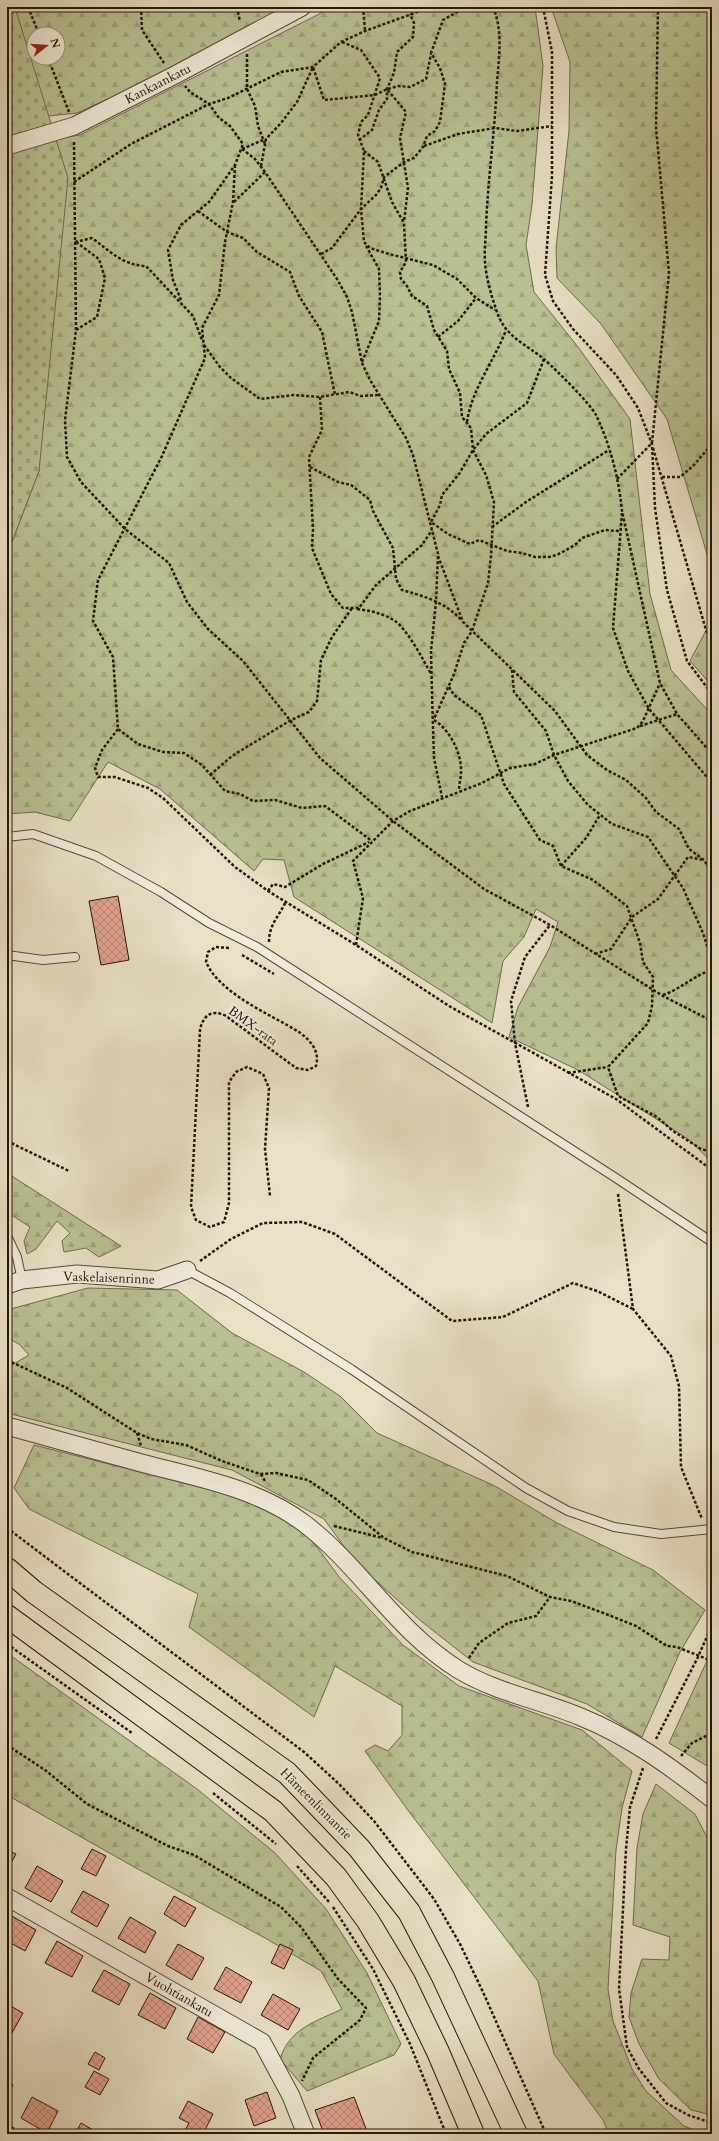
<svg xmlns="http://www.w3.org/2000/svg" width="719" height="2141" font-family="Cardo,serif">
<style>
.forest{fill:url(#forest-firs);stroke:#6f6c4e;fill-rule:evenodd}
.cemetery{fill:url(#cemetery-stones);stroke:#6f6c4e}
.building{fill:url(#building-cross-hatch);stroke:#251609}
.lines{fill:none;stroke-linecap:round;stroke-linejoin:round}
.service-casing{stroke:#564838;stroke-width:10}
.minor-casing{stroke:#564838;stroke-width:19}
.primary-casing{stroke:#251609;stroke-width:24}
.path{stroke:#251609;stroke-width:2.5;stroke-dasharray:3 2;stroke-linecap:butt}
.service{stroke:#f1ebda;stroke-width:8}
.minor{stroke:#f1ebda;stroke-width:17}
.primary{stroke:#e9e0c6;stroke-width:22}
.labels{text-anchor:middle;dominant-baseline:central;stroke-width:4;stroke-linejoin:round;paint-order:stroke}
.street-label{font-size:13px;fill:#251609;stroke:#f1ebda}
</style>
<defs>
<pattern id="forest-firs" width="22" height="20" patternUnits="userSpaceOnUse"><rect width="22" height="20" fill="#b9c193"/><path d="M5 1l3.5 6h-7zM16 11l3.5 6h-7z" fill="#9fa57d"/></pattern>
<pattern id="cemetery-stones" width="16" height="16" patternUnits="userSpaceOnUse"><rect width="16" height="16" fill="#b9c193"/><path d="M2 7V4a2 2 0 0 1 4 0v3zM10 15v-3a2 2 0 0 1 4 0v3z" fill="#9fa57d"/></pattern>
<pattern id="building-cross-hatch" width="8" height="8" patternUnits="userSpaceOnUse"><rect width="8" height="8" fill="#e3a390"/><path d="M0 0l8 8M0 8l8-8" fill="none" stroke="#b88474"/></pattern>
</defs>
<rect width="100%" height="100%" fill="#e9e0c6"/>
<filter id="stains"><feTurbulence type="fractalNoise" baseFrequency=".005" numOctaves="4"/><feColorMatrix values="0 0 0 0 .2 0 0 0 0 .09 0 0 0 0 .02 0 0 0 .5 -.17"/></filter>
<radialGradient id="worn" r=".72"><stop offset=".6" stop-color="#630" stop-opacity="0"/><stop offset="1" stop-color="#630" stop-opacity=".3"/></radialGradient>
<g class="forest">
<path d="M14,7H287L137,86L77,113L48,116ZM34,34H58V58H34Z"/>
<path d="M333,7H535L543,66L532,205L526,245L534,292L578,347L630,419L650,594L671,670L712,715V1162L688,1139L578,1070L509,1037L518,1007L550,947L558,922L536,909L524,937L503,961L492,1023L294,897L284,860L263,859L254,871L160,789L108,762L70,821L35,812L7,814V555L39,471L56,139L80,135Z"/>
<path d="M551,7H712V571L667,419L601,324L557,278L556,248L569,131L570,62Z"/>
<path d="M712,619V686L690,661Z"/>
<path d="M7,1173L121,1246L99,1257L86,1248L64,1252L62,1241L70,1233L57,1221L36,1249L27,1254L24,1241L30,1227L7,1212Z"/>
<path d="M88,1288L177,1290L232,1333L304,1372L340,1396L377,1433L495,1486L557,1523L653,1570L705,1610L680,1652L642,1737L587,1704L473,1662L421,1621L356,1563L324,1519L232,1470L7,1413V1368L29,1355L19,1344L7,1338V1310Z"/>
<path d="M34,1445L227,1494L287,1518L308,1535L340,1578L403,1645L459,1686L582,1730L632,1771L622,1808L616,1850L608,1989L613,2021L632,2069L646,2091L684,2126L704,2134H609L603,2120L554,2054L538,1981L410,1813L365,1751L375,1745L388,1751L402,1735V1706L335,1666L314,1717L189,1627L198,1594L29,1509L14,1488Z"/>
<path d="M712,1650V1769L669,1743Z"/>
<path d="M7,1653L197,1789L275,1853L326,1909L367,1973L401,2044L394,2055L307,2091L280,2059C290,2028 315,2022 342,2009L321,1971L265,1938L136,1868L7,1795Z"/>
<path d="M656,1784L695,1814L712,1847V2115L691,2110L659,2079L639,2044L629,2017L631,1993L642,1959L669,1960L670,1937L633,1925L637,1848L643,1814Z"/>
</g>
<path class="cemetery" d="M7,7H14L17,14L68,178L39,471L7,555Z"/>
<g class="building">
<path d="M118,896L129,960L101,965L89,901Z"/>
<path d="M92,1849L106,1856L96,1876L81,1869Z"/>
<path d="M7,1850L16,1854L7,1870Z"/>
<path d="M37,1866L63,1881L51,1902L25,1888Z"/>
<path d="M83,1891L109,1905L97,1927L71,1912Z"/>
<path d="M174,1896L196,1908L185,1927L164,1914Z"/>
<path d="M10,1915L36,1930L25,1951L7,1941V1921Z"/>
<path d="M130,1917L156,1932L145,1953L118,1938Z"/>
<path d="M57,1941L83,1956L72,1977L45,1963Z"/>
<path d="M178,1944L204,1958L192,1980L166,1965Z"/>
<path d="M280,1944L293,1950L284,1969L271,1963Z"/>
<path d="M226,1967L252,1982L241,2003L214,1989Z"/>
<path d="M104,1970L130,1984L119,2005L92,1991Z"/>
<path d="M150,1993L176,2008L165,2029L138,2015Z"/>
<path d="M273,1994L300,2009L288,2030L261,2015Z"/>
<path d="M7,2004L23,2013L7,2042Z"/>
<path d="M198,2017L225,2032L213,2053L187,2039Z"/>
<path d="M95,2052L105,2058L99,2070L88,2064Z"/>
<path d="M94,2071L109,2079L100,2095L85,2087Z"/>
<path d="M7,2082L13,2085L7,2096Z"/>
<path d="M267,2092L276,2118L254,2126L245,2100Z"/>
<path d="M32,2097L58,2111L47,2133L21,2118Z"/>
<path d="M354,2097L368,2134H324L315,2110Z"/>
<path d="M188,2101L213,2114L203,2134H183L189,2123L179,2118Z"/>
<path d="M81,2123L100,2134H75Z"/>
</g>
<g class="lines">
<defs>
<g id="service">
<path d="M7,837L33,834L96,856L161,892L209,923L257,947L616,1178L712,1242"/>
<path d="M7,955L43,960L75,957"/>
<path d="M7,1236L17,1257L22,1280"/>
<path d="M187,1270L230,1293L351,1369L526,1488L568,1511L614,1527L661,1534L712,1529"/>
</g>
<g id="minor">
<path d="M7,146L74,126L175,75L302,7"/>
<path d="M7,1285L22,1280L77,1274L158,1280L187,1270"/>
<path d="M7,1426C53,1439 99,1451 145,1464C199,1478 259,1489 305,1524C361,1567 397,1632 459,1670C497,1693 541,1700 581,1717C630,1737 671,1767 712,1799"/>
<path d="M7,1897L262,2042L291,2096L306,2134"/>
</g>
<g id="primary">
<path d="M7,1569L34,1592L287,1773L359,1848L409,1912L443,1977L516,2134"/>
<path d="M7,1616L273,1811L336,1877L368,1921L404,1981L438,2052L473,2134"/>
</g>
</defs>
<use href="#service" class="service-casing"/>
<use href="#minor" class="minor-casing"/>
<use href="#primary" class="primary-casing"/>
<g class="path">
<path d="M28,7L39,34"/>
<path d="M141,7L142,30L164,63"/>
<path d="M237,7L240,22"/>
<path d="M363,7L365,30"/>
<path d="M396,7L418,11"/>
<path d="M493,7C503,30 499,57 497,82C495,130 488,178 486,226C486,238 484,250 485,262C486,277 491,295 496,309C504,337 525,343 545,360C557,371 589,402 596,415C610,444 619,479 622,511L660,683L677,714L712,754"/>
<path d="M543,7L552,52V176L545,275L553,301L573,329L616,375L638,408L652,444L655,508L667,590L687,661L712,694"/>
<path d="M709,7L712,11"/>
<path d="M342,42L361,50L380,78L368,115L361,122L358,135L364,151L361,209L364,242L370,248L389,254L433,265L457,279L476,298L495,310"/>
<path d="M247,54V89L255,106L258,126L265,144"/>
<path d="M48,58L69,112"/>
<path d="M388,89L398,86L410,87L426,79L431,54"/>
<path d="M359,140L372,130L379,110L387,99V89L394,73L397,52L413,37L414,23L410,14"/>
<path d="M74,142L76,330L65,420L67,457L81,482L125,529L169,563L187,602L208,629L243,661L320,758L393,821L484,889L550,925L663,996L712,1021"/>
<path d="M424,146L458,134L495,128L517,131L552,126"/>
<path d="M242,149L255,159L265,172L337,279L347,297L352,312L362,363L370,380L406,438L413,455L438,554L436,602L431,651L432,695L434,758L442,797"/>
<path d="M242,149L263,140"/>
<path d="M364,151L378,162L392,202L404,223L406,262L400,272L401,279L407,286L412,296L427,306L434,330L447,351L449,369L460,393L462,417L471,428L473,450L486,475L494,502L491,556L488,583L472,631L464,643L454,674L434,719"/>
<path d="M235,165L233,202L225,242L219,295L202,328L205,358L162,456L98,580L93,621L113,657L118,729L138,744L163,752L184,753L202,765L225,791L240,794L253,801L275,800L302,808L325,806L372,841"/>
<path d="M261,166L266,139L281,123L297,102L313,67L324,100L375,95L387,89L406,112L400,138L408,188L404,222"/>
<path d="M74,182L131,144L209,104L228,98L281,72L313,67L341,42L365,31L431,7"/>
<path d="M234,202L265,172"/>
<path d="M198,211L227,232L243,238L257,252L290,272L299,296L322,332L335,395"/>
<path d="M75,242L92,238C110,251 122,265 146,266L193,316L202,340"/>
<path d="M321,254L332,248L361,209L376,195L381,188L384,177L404,162L414,158L423,147L427,136L435,131L440,122L445,84L440,68L431,53L443,20L466,7"/>
<path d="M181,300L173,280L168,250L181,225L209,202L235,165L243,144L230,126L219,118L209,104L190,92L185,86"/>
<path d="M76,330L97,317L105,278L99,259L76,242"/>
<path d="M438,337L458,321L476,298"/>
<path d="M204,345L220,367L231,378L260,399L294,395L320,397L349,392L361,396L379,395"/>
<path d="M544,359L527,403L486,434L473,450L459,474L442,495L440,505L431,522L448,534L470,544L479,540L507,551L522,553L535,557H549L557,555L575,545L582,538L605,530L619,531"/>
<path d="M362,362L379,321L380,296L379,269L365,244"/>
<path d="M320,397L322,430L309,457L313,529L312,548L331,594L343,608H359L376,585L422,545L432,530"/>
<path d="M467,422C472,388 494,362 506,330"/>
<path d="M652,443L669,273L656,127L658,7"/>
<path d="M653,448L706,630L712,642"/>
<path d="M310,467L338,482L351,485L370,500L373,511L393,548L396,579L402,590C424,596 447,603 462,621"/>
<path d="M662,477H680L693,466L712,444"/>
<path d="M617,479L651,444"/>
<path d="M622,513L613,628L628,671L649,709L712,783"/>
<path d="M492,527L526,502L609,450"/>
<path d="M438,556L463,622L555,711L587,755L607,770L626,780L646,798L656,812L679,829L689,849L704,860L712,873"/>
<path d="M357,609C371,611 383,613 395,621C407,629 424,661 431,674"/>
<path d="M512,670L514,692L546,731L554,755L568,781L588,805L612,824L648,837L683,888L703,933L712,961"/>
<path d="M449,687L454,695L481,715L504,784L540,840L553,846L561,866L593,880L627,906L640,943L643,962L653,977L652,1006L648,1023L608,1067L618,1096L657,1117L673,1131L701,1149L712,1152"/>
<path d="M434,720C449,729 462,753 461,772C461,778 459,784 459,791"/>
<path d="M640,726L677,714"/>
<path d="M118,729L102,750L95,768L98,777H115L148,788L163,798L235,867L268,891L356,945L449,1006L616,1099L712,1170"/>
<path d="M210,775L232,756L291,720L309,712L317,701L321,660L332,637L352,608"/>
<path d="M561,866L586,838L600,815"/>
<path d="M707,866L712,864"/>
<path d="M268,891L273,884L285,887L323,864L369,842"/>
<path d="M269,942C269,924 279,917 286,901"/>
<path d="M356,945L363,898L353,861L393,821L410,811L482,783L510,768L535,764L554,755L637,728L643,721L660,683"/>
<path d="M229,948L216,947L208,952L206,962C220,994 270,1014 299,1032C311,1041 320,1051 316,1066L308,1070L296,1068L226,1016C212,1009 203,1015 200,1030L191,1207L196,1220L210,1227L224,1222L229,1203V1082L236,1072L247,1067L263,1074L269,1088L265,1149L270,1196"/>
<path d="M595,954L611,949L632,917L658,899L688,857L704,860"/>
<path d="M242,955L274,974"/>
<path d="M663,995C681,989 696,974 712,970"/>
<path d="M568,1073L608,1067"/>
<path d="M528,1107L515,1043L511,1001L525,957L550,925"/>
<path d="M7,1141L69,1171"/>
<path d="M618,1194L633,1309L671,1356L679,1386L681,1467L702,1519"/>
<path d="M200,1261L231,1239L263,1223L302,1222L335,1234L452,1321L503,1317L573,1283L597,1291L633,1309"/>
<path d="M7,1360L67,1388L137,1433L151,1439L186,1445L222,1461L260,1474L276,1473L308,1480L336,1499L384,1538L412,1552L507,1576L550,1597L571,1601L606,1614L636,1626L667,1646L677,1647L712,1661"/>
<path d="M137,1433L141,1446"/>
<path d="M261,1474L266,1483"/>
<path d="M334,1526L383,1538"/>
<path d="M7,1528L304,1752L339,1784L374,1821L434,1899L460,1944L483,1992L546,2134"/>
<path d="M7,1644L132,1733"/>
<path d="M469,1658L479,1643L508,1623L536,1616L550,1597"/>
<path d="M656,1739L698,1657L712,1625"/>
<path d="M7,1745L45,1770L87,1804L168,1846L194,1855L281,1907L301,1927L338,1979L366,2008L360,2020L313,2058L302,2081"/>
<path d="M681,1756L692,1743L712,1733"/>
<path d="M643,1768L630,1807L626,1849L619,1989L627,2047L639,2069L666,2103L688,2115L712,2123"/>
<path d="M213,1793L276,1844"/>
<path d="M297,1866L330,1903"/>
<path d="M333,1907L373,1969L410,2044L446,2134"/>
<path d="M7,2125L23,2134"/>
</g>
<use href="#service" class="service"/>
<use href="#minor" class="minor"/>
<use href="#primary" class="primary"/>
</g>
<g class="labels">
<g class="street-label">
<text transform="translate(158 84) rotate(-27)">Kankaankatu</text>
<text transform="translate(253 1026) rotate(36)">BMX-rata</text>
<text transform="translate(109 1278) rotate(2)">Vaskelaisenrinne</text>
<text transform="translate(316 1804) rotate(45)">Hämeenlinnantie</text>
<text transform="translate(179 1995) rotate(30)">Vuohtiankatu</text>
</g>
</g>
<rect width="719" height="2141" fill="none" stroke="#e9e0c6" stroke-width="24"/>
<rect x="8" y="8" width="703" height="2125" fill="none" stroke="#251609" stroke-width="2"/>
<rect x="12" y="12" width="695" height="2117" fill="none" stroke="#251609"/>
<g transform="translate(46 46) rotate(73)"><circle r="19" fill="#f1ebda" stroke="#9f9686"/>
<path d="M0-3L7 15L0 10L-7 15Z" fill="#8f2418"/>
<text y="-6" font-size="11" font-weight="bold" text-anchor="middle" fill="#251609">N</text>
</g>
<rect width="100%" height="100%" filter="url(#stains)"/>
<rect width="100%" height="100%" fill="url(#worn)"/>
</svg>
